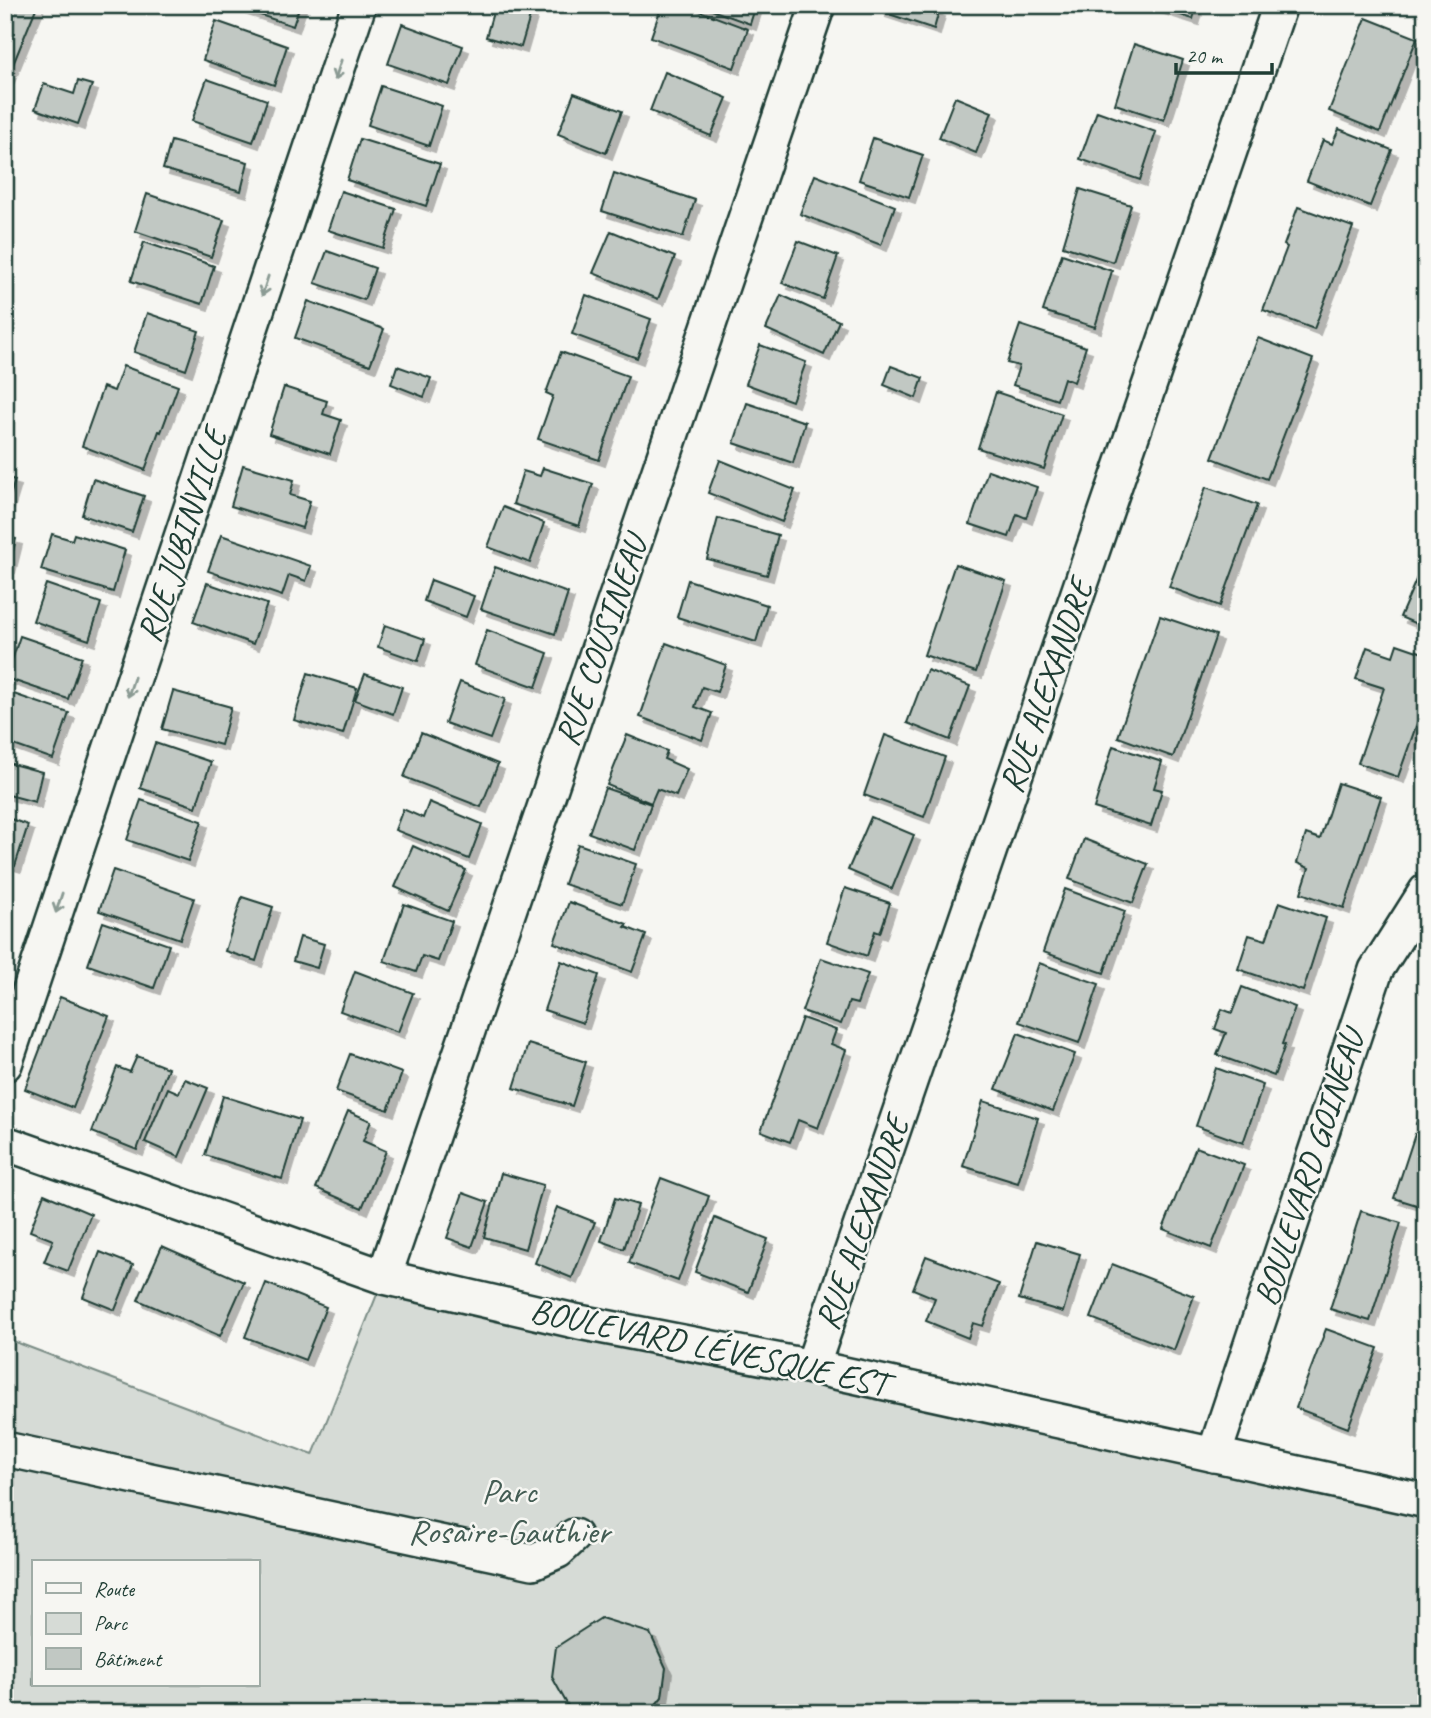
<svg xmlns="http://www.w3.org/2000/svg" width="1431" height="1718" font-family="Caveat,sans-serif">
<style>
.green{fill:#d6dbd6;stroke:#7a8c85;stroke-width:2;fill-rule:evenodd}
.building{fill:#c1c8c3;stroke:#1f3d34;stroke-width:2;filter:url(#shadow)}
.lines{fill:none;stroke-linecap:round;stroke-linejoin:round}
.minor-casing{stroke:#1f3d34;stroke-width:38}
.minor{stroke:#f6f6f2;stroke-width:33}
.oneway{stroke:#8a9a93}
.labels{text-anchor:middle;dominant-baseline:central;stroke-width:5;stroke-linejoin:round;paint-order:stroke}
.street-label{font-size:35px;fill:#1f3d34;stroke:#f6f6f2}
.park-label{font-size:35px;fill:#445d54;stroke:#f6f6f2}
</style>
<defs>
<filter id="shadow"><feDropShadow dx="6" dy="6" stdDeviation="0" flood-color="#0004"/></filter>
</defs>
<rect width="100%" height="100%" fill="#f6f6f2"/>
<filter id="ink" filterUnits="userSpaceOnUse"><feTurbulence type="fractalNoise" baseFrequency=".0143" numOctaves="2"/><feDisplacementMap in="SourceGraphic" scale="14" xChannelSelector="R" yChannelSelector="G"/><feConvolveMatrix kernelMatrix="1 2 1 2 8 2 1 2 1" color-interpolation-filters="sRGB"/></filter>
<g filter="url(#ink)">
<path class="green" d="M384,1277L1426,1501V1664L1423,1680H1426V1713H5V1338L313,1455ZM33,1562H257V1685H33Z"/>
<g class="building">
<path d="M5,5L37,6L5,84Z"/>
<path d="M240,5H300L293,26L239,8Z"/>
<path d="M495,5H504L531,13L521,47L486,37Z"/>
<path d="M662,5H684L748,29L734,68L651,37Z"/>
<path d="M698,5H756L750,24Z"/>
<path d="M882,5H929V7L939,11L934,29L880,11Z"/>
<path d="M1149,5H1197L1193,19Z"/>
<path d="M1366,18L1417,38L1380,132L1329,111Z"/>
<path d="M216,21L287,46L274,85L203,60Z"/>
<path d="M402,24L463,46L449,85L388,64Z"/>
<path d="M1134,44L1183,60L1164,120L1115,104Z"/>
<path d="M665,72L727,98L711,136L650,111Z"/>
<path d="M207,79L267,100L253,142L192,121Z"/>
<path d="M78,81L92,85L78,124L35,109L44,84L74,94Z"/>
<path d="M381,86L442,106L429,146L368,125Z"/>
<path d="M574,93L622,111L606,153L558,134Z"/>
<path d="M955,97L992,112L976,153L939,138Z"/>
<path d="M1097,111L1156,132L1140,180L1080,159Z"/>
<path d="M1339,129L1392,150L1370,206L1307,181L1323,140L1332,144Z"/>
<path d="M873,138L923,155L909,197L859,180Z"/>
<path d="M360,139L440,164L426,206L347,180Z"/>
<path d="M171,141L248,162L241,191L163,169Z"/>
<path d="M614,173L695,200L683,237L602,211Z"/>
<path d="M815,175L895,206L881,245L800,214Z"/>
<path d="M1080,189L1131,205L1113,262L1063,246Z"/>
<path d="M341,191L396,209L383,248L328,230Z"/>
<path d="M147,194L224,220L211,257L135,231Z"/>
<path d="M1298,207L1353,227L1314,329L1263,310L1287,247L1284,245Z"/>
<path d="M611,231L675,257L658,299L593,273Z"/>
<path d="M798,241L838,256L823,299L782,283Z"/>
<path d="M144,242L214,266L202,304L131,281Z"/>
<path d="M327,251L375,268L364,300L315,283Z"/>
<path d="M1062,254L1112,271L1095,327L1043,311Z"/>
<path d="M586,295L651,319L637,358L572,334Z"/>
<path d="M781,295L839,321L824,355L766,329Z"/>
<path d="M308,301L384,329L370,365L295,338Z"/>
<path d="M147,313L199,331L186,370L134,352Z"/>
<path d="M1020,325L1086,347L1074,382L1064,378L1057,400L1013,385L1019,366L1007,363Z"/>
<path d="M1258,338L1313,359L1267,479L1212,458Z"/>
<path d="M760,345L806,362L792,401L746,384Z"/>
<path d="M561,352L628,376L599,460L538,439L553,396L546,393Z"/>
<path d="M123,366L178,386L161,432L159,431L145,470L82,446L103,387L114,391Z"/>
<path d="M397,366L431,378L424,397L391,384Z"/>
<path d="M891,366L923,378L916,398L884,385Z"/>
<path d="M284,387L327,401L323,414L341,420L330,454L269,434Z"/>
<path d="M996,392L1062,414L1044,469L978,448Z"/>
<path d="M747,403L805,422L793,463L734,443Z"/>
<path d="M720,460L795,490L782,522L708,493Z"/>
<path d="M243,465L294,480L290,495L310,501L302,528L231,506Z"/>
<path d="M543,468L593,484L579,526L513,504L523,471L540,476Z"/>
<path d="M988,470L1037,487L1026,518L1017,514L1009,537L970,524Z"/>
<path d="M5,477L15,480L8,503L5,502Z"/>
<path d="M93,479L144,496L132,532L82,515Z"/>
<path d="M1206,487L1257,505L1220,606L1169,587Z"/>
<path d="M503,507L544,523L530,563L488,547Z"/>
<path d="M718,518L778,535L767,575L707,559Z"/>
<path d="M52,534L72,540L74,534L125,550L113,592L41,570Z"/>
<path d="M221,535L311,566L306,581L289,575L282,596L208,571Z"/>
<path d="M5,536L16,539L9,567L5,566Z"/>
<path d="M955,564L1006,581L976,672L924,655Z"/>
<path d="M1422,566L1426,567V628L1400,617Z"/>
<path d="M495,567L568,593L555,634L481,609Z"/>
<path d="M431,580L474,596L466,617L424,601Z"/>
<path d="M688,580L767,605L756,642L677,617Z"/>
<path d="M207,583L267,604L253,644L193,622Z"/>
<path d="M46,584L101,603L89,640L33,621Z"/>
<path d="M1160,616L1216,635L1173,757L1118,737Z"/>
<path d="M385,625L425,639L418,661L378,647Z"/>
<path d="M487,630L548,653L536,687L475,665Z"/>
<path d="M20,636L82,657L68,699L6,678Z"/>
<path d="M666,643L726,665L717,692L702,687L695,707L712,713L702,740L640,717Z"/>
<path d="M1397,644L1426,654V698L1398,777L1358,763L1384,688L1356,679L1367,647L1393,656Z"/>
<path d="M927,670L970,686L950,740L907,723Z"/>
<path d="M308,673L357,688L343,734L294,720Z"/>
<path d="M365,674L402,687L393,714L355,700Z"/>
<path d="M460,682L505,699L490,739L445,723Z"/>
<path d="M5,691L69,713L53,759L5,742Z"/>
<path d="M173,691L231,707L221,745L162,729Z"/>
<path d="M421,733L498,764L481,807L404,777Z"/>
<path d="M627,735L667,751L664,759L687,769L676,796L657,789L651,803L607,785Z"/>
<path d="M885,735L945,757L924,817L864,795Z"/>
<path d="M155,743L211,762L196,807L140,788Z"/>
<path d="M1113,746L1162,762L1154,788L1162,790L1151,826L1094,808Z"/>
<path d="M5,762L42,772L35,802L5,794Z"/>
<path d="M1338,783L1381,797L1344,908L1301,893L1309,868L1297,863L1306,834L1320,839Z"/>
<path d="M605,788L651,804L635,850L589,833Z"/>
<path d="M141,800L202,821L188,861L127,840Z"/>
<path d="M429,802L482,824L469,859L395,830L403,809L423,818Z"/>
<path d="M5,817L28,825L15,866L5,863Z"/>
<path d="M871,817L914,835L892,889L848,870Z"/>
<path d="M1084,839L1148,864L1133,903L1069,879Z"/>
<path d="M578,844L636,864L622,904L564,884Z"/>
<path d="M413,846L466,870L448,911L395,887Z"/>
<path d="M113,870L194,898L180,939L99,911Z"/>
<path d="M845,888L890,903L880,933L875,931L867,956L827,942Z"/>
<path d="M1065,889L1125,911L1104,973L1043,952Z"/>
<path d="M242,897L273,907L256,961L225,951Z"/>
<path d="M569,902L627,924L625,927L646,935L632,972L554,943Z"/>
<path d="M1279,902L1326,918L1303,991L1238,969L1249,935L1266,940Z"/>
<path d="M404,904L452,921L438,961L422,956L416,972L384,961Z"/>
<path d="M103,922L169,945L154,988L88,965Z"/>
<path d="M300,937L324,944L317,968L293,961Z"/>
<path d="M821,958L868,974L857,1004L849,1002L841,1024L802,1011Z"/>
<path d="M561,961L599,975L583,1023L544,1010Z"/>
<path d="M1039,963L1099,984L1079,1043L1019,1022Z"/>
<path d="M355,971L413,993L398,1032L340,1011Z"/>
<path d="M1242,987L1295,1007L1282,1044L1285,1045L1274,1076L1217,1055L1226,1033L1215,1029L1222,1009L1232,1013Z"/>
<path d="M60,997L109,1016L73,1108L25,1089Z"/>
<path d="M802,1018L836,1030L831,1044L846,1050L818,1128L798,1120L790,1142L761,1131Z"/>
<path d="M1018,1033L1075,1054L1053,1111L996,1089Z"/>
<path d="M528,1044L586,1062L572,1106L514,1088Z"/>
<path d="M350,1054L402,1073L388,1110L336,1091Z"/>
<path d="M137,1056L168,1068L137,1150L92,1132L117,1067L130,1072Z"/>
<path d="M1216,1068L1263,1085L1243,1143L1196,1126Z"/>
<path d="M185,1079L208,1088L179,1157L145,1142L168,1088L179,1093Z"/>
<path d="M1426,1094V1128L1416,1124Z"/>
<path d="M223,1096L300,1120L282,1179L205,1155Z"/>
<path d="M983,1101L1038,1118L1018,1183L963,1166Z"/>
<path d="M348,1111L371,1121L363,1141L386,1151L362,1208L316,1188Z"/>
<path d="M1415,1134L1426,1138V1208L1394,1198Z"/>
<path d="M1196,1147L1244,1165L1211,1248L1163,1229Z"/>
<path d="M501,1173L543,1185L525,1249L484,1237Z"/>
<path d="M661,1178L709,1196L678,1281L629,1263Z"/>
<path d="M463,1193L488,1202L472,1247L447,1238Z"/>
<path d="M44,1194L91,1214L68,1271L44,1262L53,1240L30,1231Z"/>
<path d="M615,1198L638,1205L624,1249L601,1241Z"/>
<path d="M557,1207L595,1222L572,1278L535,1263Z"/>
<path d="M1361,1211L1401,1223L1370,1321L1330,1309Z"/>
<path d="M715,1218L768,1239L748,1292L695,1272Z"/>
<path d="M1037,1241L1080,1254L1063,1312L1019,1299Z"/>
<path d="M162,1246L244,1282L220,1336L138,1300Z"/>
<path d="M100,1252L133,1265L115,1310L83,1297Z"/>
<path d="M926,1256L999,1284L983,1326L973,1323L968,1338L926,1321L935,1298L913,1289Z"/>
<path d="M1112,1264L1194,1296L1174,1350L1091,1318Z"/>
<path d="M266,1283L326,1307L305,1360L245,1337Z"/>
<path d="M1326,1329L1378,1348L1348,1428L1296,1408Z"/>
<path d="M601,1618L650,1633L666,1668L662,1697L649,1713H572L552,1677L556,1647Z"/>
</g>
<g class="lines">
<defs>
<g id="minor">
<path d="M5,1064L359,5"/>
<path d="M5,1143L384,1277L579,1322L812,1367L1426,1501"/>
<path d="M384,1277L818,5"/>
<path d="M812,1367L1280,5"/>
<path d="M5,1449L533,1562L558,1551L574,1536"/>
<path d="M1214,1455L1376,970L1426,891"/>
</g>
</defs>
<use href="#minor" class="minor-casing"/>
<use href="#minor" class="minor"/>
</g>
<defs><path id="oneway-shaft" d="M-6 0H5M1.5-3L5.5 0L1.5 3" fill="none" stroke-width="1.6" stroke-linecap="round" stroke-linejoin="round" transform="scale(1.75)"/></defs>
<g class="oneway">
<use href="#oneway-shaft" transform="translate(338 70) rotate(108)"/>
<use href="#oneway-shaft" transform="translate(265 286) rotate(108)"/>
<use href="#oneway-shaft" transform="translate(131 687) rotate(108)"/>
<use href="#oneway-shaft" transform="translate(59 903) rotate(108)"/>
</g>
</g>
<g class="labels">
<g class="street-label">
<text transform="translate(182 535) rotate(-72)">RUE JUBINVILLE</text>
<text transform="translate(601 641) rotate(-71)">RUE COUSINEAU</text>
<text transform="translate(1046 686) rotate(-71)">RUE ALEXANDRE</text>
<text transform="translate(1309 1168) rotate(-72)">BOULEVARD GOINEAU</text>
<text transform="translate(862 1223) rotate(-71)">RUE ALEXANDRE</text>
<text transform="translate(709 1347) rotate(12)">BOULEVARD LÉVESQUE EST</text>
</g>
<g class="park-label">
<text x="509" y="1491">Parc<tspan x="509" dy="40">Rosaire-Gauthier</tspan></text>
</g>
</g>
<rect width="1431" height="1718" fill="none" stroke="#f6f6f2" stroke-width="28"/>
<rect x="14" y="14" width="1403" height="1690" fill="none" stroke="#1f3d34" stroke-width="2.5" filter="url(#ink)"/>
<rect x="32" y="1560" width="228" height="126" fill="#f6f6f2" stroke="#a0aca6" stroke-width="2"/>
<rect x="46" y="1583" width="35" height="10" fill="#f6f6f2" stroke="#a0aca6" stroke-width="2"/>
<text x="94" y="1596" font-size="21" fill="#1f3d34">Route</text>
<rect x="46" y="1613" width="35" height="21" fill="#d6dbd6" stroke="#a0aca6" stroke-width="2"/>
<text x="94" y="1630" font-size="21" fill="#1f3d34">Parc</text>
<rect x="46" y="1648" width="35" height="21" fill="#c1c8c3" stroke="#a0aca6" stroke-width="2"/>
<text x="94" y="1666" font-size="21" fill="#1f3d34">Bâtiment</text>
<path d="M1176 63v10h96v-10" fill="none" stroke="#1f3d34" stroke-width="3.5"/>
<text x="1186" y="63" font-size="21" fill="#1f3d34" stroke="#f6f6f2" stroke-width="5" paint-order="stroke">20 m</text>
</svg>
